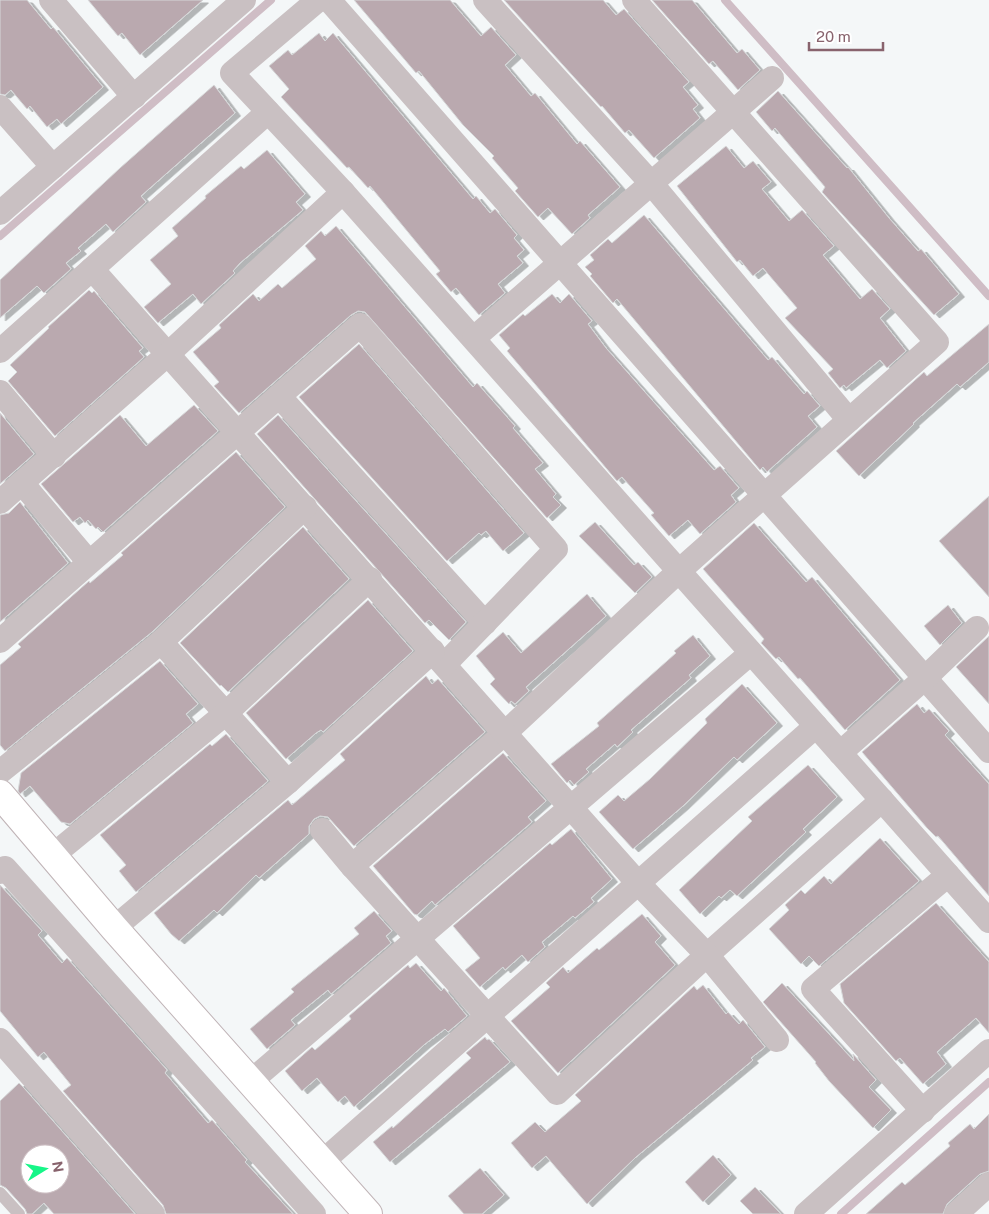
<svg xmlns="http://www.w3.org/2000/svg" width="989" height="1214" font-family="'Public Sans',sans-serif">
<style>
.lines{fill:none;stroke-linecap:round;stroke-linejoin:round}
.stream{stroke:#cfbdc5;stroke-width:8}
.building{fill:#baa9af;stroke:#d6d8d9;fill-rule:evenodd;filter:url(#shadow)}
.secondary-casing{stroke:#c0b4b7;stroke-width:30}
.lane{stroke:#c9c0c2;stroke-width:12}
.street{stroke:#c9c0c2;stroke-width:24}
.secondary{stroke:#fff;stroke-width:28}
</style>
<defs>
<filter id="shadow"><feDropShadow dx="5.5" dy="3" stdDeviation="0" flood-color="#0004"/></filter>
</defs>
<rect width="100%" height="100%" fill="#f4f7f8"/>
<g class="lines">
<g class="stream">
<path d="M725,0L989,296"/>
<path d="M0,236L271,0"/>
<path d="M841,1214L989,1082"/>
</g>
</g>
<g class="building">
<path d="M0,0H27L51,29L53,27L103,87L61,124L57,119L47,127L30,106L27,109L11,90L5,95L0,94Z"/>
<path d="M88,0H203L140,55L122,33L118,36Z"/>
<path d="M354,0H450L481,36L491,27L516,55L505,65L531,96L535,93L577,144L580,141L620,187L588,215L590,218L572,234L548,208L538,217L515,191L518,188L492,158L494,156L463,125L419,71L416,73Z"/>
<path d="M504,0H603L616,15L624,9L689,82L683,87L698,105L693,109L700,118L654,158L629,130L625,133L602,106L601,107Z"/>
<path d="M652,0H692L737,53L742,49L760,70L738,90L713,61L709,64Z"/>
<path d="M319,33L325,41L333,33L473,199L476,196L490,213L495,209L517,235L514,238L524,250L517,256L523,263L498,284L505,293L479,315L456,288L451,292L436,274L440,271L370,186L368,188L349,167L347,168L281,97L289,89L269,66L288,50L292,55Z"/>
<path d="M214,85L235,113L141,196L146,202L113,232L106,224L78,248L81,251L66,263L71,269L44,293L37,286L0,318V280L120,168Z"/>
<path d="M778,91L847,168L848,167L889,218L918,251L921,249L959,294L934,315L822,192L825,187L775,128L772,131L756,112Z"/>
<path d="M726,146L744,168L753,161L771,182L762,189L789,221L802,210L834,246L823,255L860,299L872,289L890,309L880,318L906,351L887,368L880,360L846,388L844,385L840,388L828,373L833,369L785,318L797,308L763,268L753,276L740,260L737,262L677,186Z"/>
<path d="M267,150L305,194L296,202L303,210L240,263L233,271L235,273L201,304L193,294L158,323L144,307L171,284L150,260L178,236L172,228L206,198L205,196L241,166L244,169Z"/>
<path d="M644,215L768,360L772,357L804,394L807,391L820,406L808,416L817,427L767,472L763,467L760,470L617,299L613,303L590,276L592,274L585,267L594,260L590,255L608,239L612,243Z"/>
<path d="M336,226L473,387L477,383L515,426L513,428L543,463L535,469L556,494L553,497L561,505L547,518L365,312L358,311L351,315L239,413L214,386L219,382L193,352L221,328L219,325L253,294L259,301L278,284L282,288L316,259L305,246L321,231L325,236Z"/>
<path d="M89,290L92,293L94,291L143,348L139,351L144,357L55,436L8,381L17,372L10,365L49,328L48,327Z"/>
<path d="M552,294L560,303L569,294L592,321L588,324L606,348L714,470L720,466L739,488L731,495L736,502L700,534L688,520L669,536L651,515L654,513L622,477L617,481L507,351L510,348L499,335L523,314L525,316Z"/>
<path d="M989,324V362L960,387L957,384L913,423L914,424L859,476L836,451L924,372L927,376Z"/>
<path d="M359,344L524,533L503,551L486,531L481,535L479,533L447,561L299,397Z"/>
<path d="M194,405L218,431L103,532L98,527L96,529L88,520L85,523L80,517L73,522L41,484L120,415L146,446Z"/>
<path d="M0,413L34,454L0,484Z"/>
<path d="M278,415L466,622L449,640L429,620L425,623L257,434Z"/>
<path d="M236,452L285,507L152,632L5,751L0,745V665L21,647L18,644L89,581L90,583L123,555L121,553Z"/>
<path d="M989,496V597L939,541Z"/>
<path d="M20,502L68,563L0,622V515L9,513Z"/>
<path d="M595,522L634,565L638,562L652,577L635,593L579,536Z"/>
<path d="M754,523L806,582L812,577L900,680L845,730L800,678L798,679L779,657L776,659L761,643L764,639L703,569Z"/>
<path d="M303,527L349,579L228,692L221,685L220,686L180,643Z"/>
<path d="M587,594L606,616L526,687L529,691L515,704L511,701L509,704L490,684L495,679L476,656L503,632L521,653Z"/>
<path d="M368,600L413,651L323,732L321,730L316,733L286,759L246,713Z"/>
<path d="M948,605L962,623L940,645L924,626Z"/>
<path d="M693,635L710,656L689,675L691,678L631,730L633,732L617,747L615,744L586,769L589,772L574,785L570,780L567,783L551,764L599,726L597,723L676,653L674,651Z"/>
<path d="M989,636V704L956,667Z"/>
<path d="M160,661L198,704L186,714L193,723L70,824L61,822L30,786L20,794L18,791L21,773Z"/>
<path d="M426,676L432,684L438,679L485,732L354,846L328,817L320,816L314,819L309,826V834L259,878L256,875L217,913L214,910L179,941L171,934L154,913L288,800L292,805L345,760L340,754Z"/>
<path d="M742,684L777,723L737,760L734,757L683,806L633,849L599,812L618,795L624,801L650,779L707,723L705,719Z"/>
<path d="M917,704L924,713L929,709L949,731L945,735L989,784V896L938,836L936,837L927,828L862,752Z"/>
<path d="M226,734L268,781L136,892L119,871L126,865L100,835L210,744L212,746Z"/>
<path d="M503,753L546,801L528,817L532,822L435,905L432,901L417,915L414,914L373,866Z"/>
<path d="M808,765L837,797L803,829L806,832L737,896L730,890L721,898L719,896L700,914L679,890L752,821L748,817Z"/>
<path d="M571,829L612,879L591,898L594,902L575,918L573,916L542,942L545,947L528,962L522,955L505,970L503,967L480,987L465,970L480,958L453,926L550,843L552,845Z"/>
<path d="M880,838L919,881L819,966L809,956L801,964L769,929L789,910L785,905L801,890L805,894L824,876L831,884Z"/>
<path d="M0,885L42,931L38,935L62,963L67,958L167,1070L165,1073L208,1123L212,1120L247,1160L245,1162L293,1214H166L163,1205L63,1091L71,1085L44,1052L38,1057L0,1011Z"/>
<path d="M936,903L989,962V1033L976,1018L937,1052L946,1064L923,1084L900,1058L896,1061L844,1003L840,984Z"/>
<path d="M374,911L392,931L386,936L391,943L331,994L328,990L291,1020L295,1025L267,1049L250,1029L294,992L291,989L359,934L354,928Z"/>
<path d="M642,914L661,936L655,942L675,965L558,1073L511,1021L550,987L546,983L563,967L568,973L597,948L599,950Z"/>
<path d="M416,963L441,991L444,988L467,1016L448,1032L445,1029L425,1044L354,1107L345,1096L338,1102L317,1078L302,1091L285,1071L312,1047L315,1050L351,1019L349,1016L408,965L410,968Z"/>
<path d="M782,983L854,1061L853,1054L876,1080L869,1087L891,1110L873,1128L829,1081L815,1063L816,1062L763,1002Z"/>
<path d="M703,985L726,1014L728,1012L739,1024L743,1020L765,1047L751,1058L753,1060L636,1157L587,1204L546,1156L532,1168L511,1143L535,1122L545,1132L581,1101L575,1095L694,986L697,990Z"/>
<path d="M485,1037L487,1040L489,1039L510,1062L390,1162L373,1142L392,1126L393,1128L471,1058L466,1053Z"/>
<path d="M19,1083L24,1088L135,1214H54L44,1203L32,1214H27L25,1209L6,1188L0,1185V1101ZM30,1154H60V1184H30Z"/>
<path d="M989,1114V1171L980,1174L947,1204L943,1214H866L902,1182L905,1185L950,1146L948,1143L970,1124L974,1129Z"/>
<path d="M713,1155L731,1175L703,1202L685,1182Z"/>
<path d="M480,1168L504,1195L482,1214H464L448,1196Z"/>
<path d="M755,1187L781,1214H753L740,1201Z"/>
</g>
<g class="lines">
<defs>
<path id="secondary" d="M0,794L114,928L368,1214"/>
</defs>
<use href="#secondary" class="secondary-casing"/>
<path class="lane" d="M0,1193L19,1214"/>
<g class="street">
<path d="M51,0L134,97"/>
<path d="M329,0L989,751"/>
<path d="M485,0L651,183L849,420"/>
<path d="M634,0L937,342L679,571L505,733L352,866L557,1093L707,955L882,800"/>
<path d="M0,107L53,167"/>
<path d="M343,192L989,921"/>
<path d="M0,213L244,0"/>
<path d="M92,269L637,882L707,955L777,1040"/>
<path d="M474,338L772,78"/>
<path d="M0,351L268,112"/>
<path d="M0,392L54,456"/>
<path d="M279,396L485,623"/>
<path d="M22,483L88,561"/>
<path d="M0,502L168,354L343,192L232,73L318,0"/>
<path d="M0,641L360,325L556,549L445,664"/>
<path d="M161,642L288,782"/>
<path d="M840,753L925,678L977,628"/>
<path d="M0,772L161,642L305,507"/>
<path d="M322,830L352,866"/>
<path d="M52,856L225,714L370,579"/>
<path d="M0,872L5,868L314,1214"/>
<path d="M114,928L288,782L433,651"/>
<path d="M0,1040L153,1214"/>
<path d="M250,1082L751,653"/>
<path d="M923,1111L813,989L948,875"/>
<path d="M321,1163L816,726"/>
<path d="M806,1214L989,1051"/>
<path d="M956,1214L989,1184"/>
</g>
<use href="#secondary" class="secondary"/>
</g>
<g transform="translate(45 1169) rotate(80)"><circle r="24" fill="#ffffff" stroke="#cfc1c5"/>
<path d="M0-4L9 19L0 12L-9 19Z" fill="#16f688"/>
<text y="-8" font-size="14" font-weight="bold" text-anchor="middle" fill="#88636d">N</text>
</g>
<path d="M809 42v8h74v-8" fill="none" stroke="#88636d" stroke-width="2.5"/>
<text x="816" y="42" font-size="15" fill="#88636d" stroke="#ffffff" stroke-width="4" paint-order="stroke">20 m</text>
</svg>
